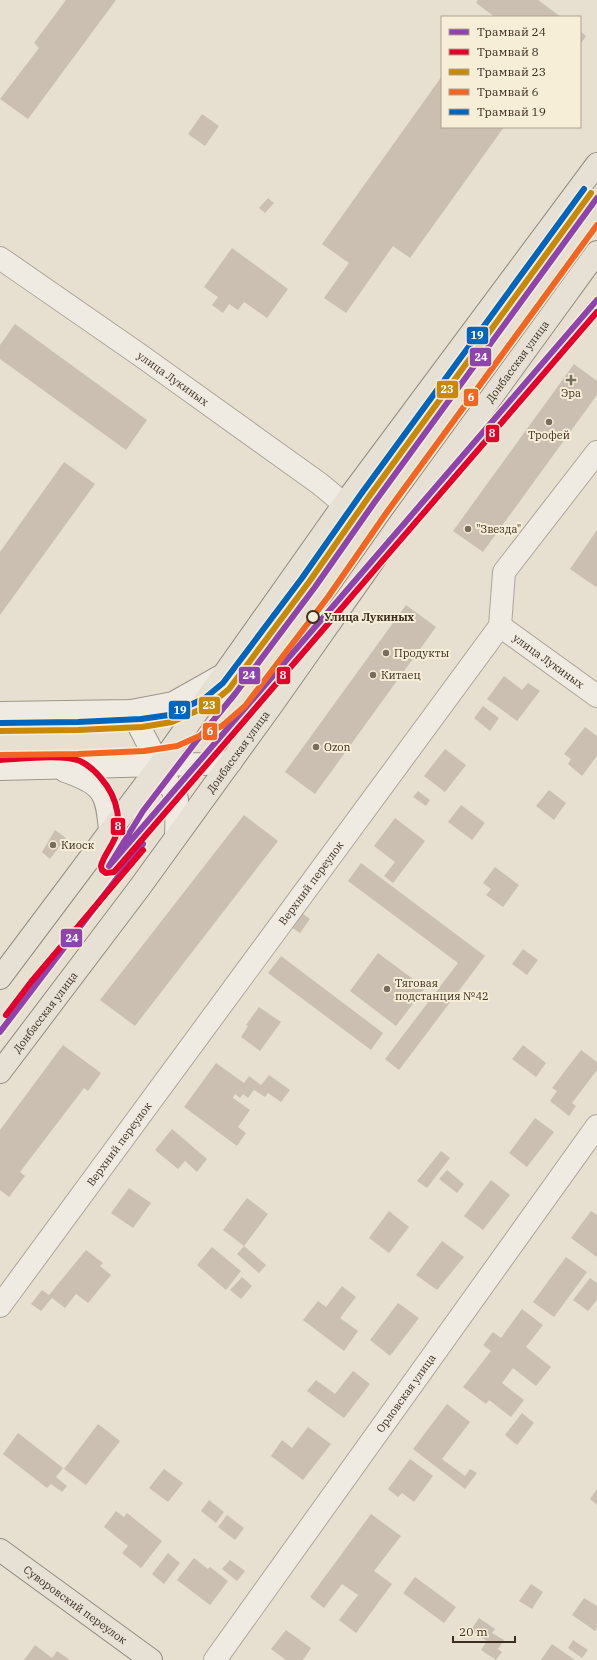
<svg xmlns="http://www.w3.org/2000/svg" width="597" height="1660" font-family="'IBM Plex Serif',serif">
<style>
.building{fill:#cbbfb2}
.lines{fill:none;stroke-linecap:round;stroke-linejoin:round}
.minor-casing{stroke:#ada599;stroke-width:24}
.secondary-casing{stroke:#9c958a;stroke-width:24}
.primary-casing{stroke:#928b80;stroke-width:24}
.minor{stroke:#efebe3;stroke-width:22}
.secondary{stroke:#efebe3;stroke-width:22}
.primary{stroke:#e6e1d4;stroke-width:22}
.tram-1-casing{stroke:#f7eed8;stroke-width:9}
.tram-2-casing{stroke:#f7eed8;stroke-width:9}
.tram-3-casing{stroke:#f7eed8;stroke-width:9}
.tram-4-casing{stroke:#f7eed8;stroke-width:9}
.tram-5-casing{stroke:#f7eed8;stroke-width:9}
.tram-1{stroke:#8e44ad;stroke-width:6}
.tram-2{stroke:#e4002b;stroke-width:6}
.tram-3{stroke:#c88808;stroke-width:6}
.tram-4{stroke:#f26522;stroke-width:6}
.tram-5{stroke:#0065bd;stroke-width:6}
.poi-dot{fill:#786c5e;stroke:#f7eed8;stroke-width:1.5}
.stop-dot{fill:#f7eed8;stroke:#3d2e20;stroke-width:2}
.labels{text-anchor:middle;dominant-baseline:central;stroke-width:4;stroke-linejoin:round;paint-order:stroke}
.street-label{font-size:11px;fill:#3d2e20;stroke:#f7eed8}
.poi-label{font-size:11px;fill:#3d2e20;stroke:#f7eed8;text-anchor:start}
.stop-label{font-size:11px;font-weight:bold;fill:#3d2e20;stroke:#f7eed8;text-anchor:start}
.line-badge{stroke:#f7eed8;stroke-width:1.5}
.badge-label{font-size:11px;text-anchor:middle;font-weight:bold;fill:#fff}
</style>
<rect width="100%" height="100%" fill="#e7e0d1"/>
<g class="building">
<path d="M66,0H116L28,119L0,99L39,48L34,43Z"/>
<path d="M478,0H538L561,17H495L476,3Z"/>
<path d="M580,31L586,36L580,45Z"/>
<path d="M442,76V127H504L410,258L393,246L346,313L324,298L349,263L322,244Z"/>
<path d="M202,114L219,126L205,146L188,134Z"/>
<path d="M268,198L274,203L265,213L259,208Z"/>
<path d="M232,248L288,289L267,318L244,302L238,310L229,304L223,313L212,305L218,297L204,287Z"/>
<path d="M15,324L147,420L126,450L0,359V345Z"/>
<path d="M574,364L597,381V395L483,552L453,531Z"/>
<path d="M64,462L95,484L0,615V552Z"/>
<path d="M597,530V585L596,587L570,569Z"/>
<path d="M406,605L436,627L315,794L285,772Z"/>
<path d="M504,676L522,690L528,683L540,691L517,721L487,699Z"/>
<path d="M483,706L499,718L490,731L474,718Z"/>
<path d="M585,727L597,736V756L582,776L568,764L571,759L564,754Z"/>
<path d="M445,749L466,765L445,792L424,776Z"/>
<path d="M549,790L566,803L554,820L536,806Z"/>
<path d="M418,791L430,800L426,806L413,797Z"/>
<path d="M461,805L485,823L472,840L448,822Z"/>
<path d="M244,815L278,841L135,1026L100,1000Z"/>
<path d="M395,818L425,841L393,883L384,876L395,862L374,846Z"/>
<path d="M55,830L66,838L50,859L42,852Z"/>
<path d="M361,863L485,956L399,1070L385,1059L458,963L348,881Z"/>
<path d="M495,867L519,885L503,907L486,895L491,889L483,883Z"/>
<path d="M302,913L310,919L300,933L291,927Z"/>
<path d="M523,949L538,960L527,975L512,964Z"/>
<path d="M378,953L425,988L396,1026L350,991Z"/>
<path d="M281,956L383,1033L371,1050L268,973Z"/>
<path d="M259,1007L281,1022L260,1051L241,1037L248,1026L246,1025Z"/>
<path d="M63,1045L101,1073L88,1091L84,1088L20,1172L25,1176L9,1197L0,1190V1130Z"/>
<path d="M523,1045L546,1063L536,1077L512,1059Z"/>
<path d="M581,1050L597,1062V1070L572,1103L576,1106L569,1116L550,1101L557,1091L552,1088Z"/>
<path d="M216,1063L244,1083L249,1076L261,1085L269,1075L290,1090L281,1102L268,1093L265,1097L254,1090L248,1098L243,1094L240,1098L235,1094L233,1098L250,1110L238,1127L246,1133L237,1146L184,1107Z"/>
<path d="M535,1118L554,1132L527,1167L509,1153Z"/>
<path d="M172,1129L207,1159L197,1172L185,1161L178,1169L155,1150Z"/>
<path d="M441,1151L450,1158L427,1188L417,1181Z"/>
<path d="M447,1170L464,1184L457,1193L439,1179Z"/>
<path d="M491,1180L510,1195L483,1230L464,1216Z"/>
<path d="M129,1188L151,1203L133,1228L111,1213Z"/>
<path d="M247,1198L268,1214L244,1246L266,1265L259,1273L237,1254L244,1246L223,1230Z"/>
<path d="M389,1211L409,1227L389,1253L369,1238Z"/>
<path d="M591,1211L597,1215V1257L571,1238Z"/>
<path d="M442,1241L464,1257L437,1290L416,1275Z"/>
<path d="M212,1247L241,1271L226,1290L197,1265Z"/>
<path d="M86,1250L103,1263L100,1266L111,1275L88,1303L76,1294L65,1308L52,1298L41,1311L31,1304L42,1290L49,1295Z"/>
<path d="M566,1257L587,1272L554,1317L533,1302Z"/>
<path d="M242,1277L252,1286L241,1299L230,1290Z"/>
<path d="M590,1278L597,1283V1300L588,1311L573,1300Z"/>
<path d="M342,1286L356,1297L340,1318L358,1331L344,1351L303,1320L318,1301L326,1307Z"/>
<path d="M398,1303L419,1318L390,1356L370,1340Z"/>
<path d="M522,1309L543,1325L526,1347L551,1367L536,1386L513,1368L502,1383L524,1400L511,1417L489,1400L486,1404L463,1387L491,1351L483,1345L493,1332L501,1338Z"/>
<path d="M353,1371L370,1384L344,1418L307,1391L316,1380L335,1394Z"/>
<path d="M447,1404L470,1422L442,1459L465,1476L470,1469L477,1473L465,1489L413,1449Z"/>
<path d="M522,1413L534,1423L517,1445L505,1435Z"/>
<path d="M98,1424L120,1441L86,1485L64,1469Z"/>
<path d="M308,1427L331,1444L303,1480L271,1456L282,1440L292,1448Z"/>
<path d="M18,1433L63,1468L56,1477L67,1486L62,1492L51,1484L47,1488L3,1454Z"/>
<path d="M410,1459L433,1476L414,1502L402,1493L398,1497L388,1489Z"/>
<path d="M164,1469L183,1483L168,1502L149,1488Z"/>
<path d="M597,1489V1505L590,1499Z"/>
<path d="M209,1500L224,1512L216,1523L201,1511Z"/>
<path d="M116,1511L124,1517L127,1513L162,1541L141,1568L122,1553L128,1546L104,1527Z"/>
<path d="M371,1514L401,1536L374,1571L392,1584L356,1633L339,1620L358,1595L342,1584L324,1608L310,1597Z"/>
<path d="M227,1515L244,1528L235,1540L218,1527Z"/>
<path d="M168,1553L180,1563L164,1584L152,1574Z"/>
<path d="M194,1558L208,1569L210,1567L228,1581L210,1605L177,1580Z"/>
<path d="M230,1560L245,1571L237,1581L222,1569Z"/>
<path d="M415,1577L456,1607L444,1623L403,1593Z"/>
<path d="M531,1584L543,1592L532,1609L519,1601Z"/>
<path d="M584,1598L597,1606V1628L595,1631L572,1615Z"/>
<path d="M479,1618L495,1629L492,1633L504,1640L498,1649L502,1652L496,1660L481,1650L487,1641L471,1630Z"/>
<path d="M286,1630L311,1648L303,1660H286L271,1649Z"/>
<path d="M573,1640L588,1650L582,1658L568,1648Z"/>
<path d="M552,1644L575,1660H541Z"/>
<path d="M35,1645L52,1658L57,1651L70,1660H24Z"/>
</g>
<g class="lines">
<defs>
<g id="minor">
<path id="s1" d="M0,258L140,355L320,484L344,504"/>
<path id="s2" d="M500,626L597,696"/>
<path id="s3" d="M0,1306L500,626L504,572L597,452"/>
<path id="s4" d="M215,1660L597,1126"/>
</g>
<g id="secondary">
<path d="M131,711L177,799L176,836"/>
<path d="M0,713L131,711L173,703L221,676"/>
<path d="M0,769L203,764L231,762"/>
<path d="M65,771C103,784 107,792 110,831"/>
</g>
<g id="primary">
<path d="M0,978L159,766L344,504L597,164"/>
<path id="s5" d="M0,1072L140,887L272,705L400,523L597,252"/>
<path id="s6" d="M0,1550L151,1660"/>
</g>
</defs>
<use href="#minor" class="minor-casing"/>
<use href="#secondary" class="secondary-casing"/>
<use href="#primary" class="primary-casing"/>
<use href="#minor" class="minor"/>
<use href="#secondary" class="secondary"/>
<use href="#primary" class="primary"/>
<defs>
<g id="tram-1">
<path d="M597,198L374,503L315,587L235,694L198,739L143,811L109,866L597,300"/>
<path d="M0,1032L143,844"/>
</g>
<g id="tram-2">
<path d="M0,760C21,759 62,754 80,761C91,766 100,776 107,786C115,798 119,813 118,827C117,842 104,853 101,866L102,870L106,873L114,872L597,312"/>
<path d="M6,1015L31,982L143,850"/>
</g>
<path id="tram-3" d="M0,731L78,730L142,727L172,722L210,705L229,689L309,582L368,498L591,193"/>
<path id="tram-4" d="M0,755L78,754L144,751L177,746L222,726L245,706L328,597L387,512L597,225"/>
<path id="tram-5" d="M0,723L78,722L141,719L169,715L205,698L223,683L302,578L361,494L584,189"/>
</defs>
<use href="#tram-1" class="tram-1-casing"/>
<use href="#tram-2" class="tram-2-casing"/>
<use href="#tram-3" class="tram-3-casing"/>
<use href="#tram-4" class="tram-4-casing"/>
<use href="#tram-5" class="tram-5-casing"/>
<use href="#tram-1" class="tram-1"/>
<use href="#tram-2" class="tram-2"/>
<use href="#tram-3" class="tram-3"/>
<use href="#tram-4" class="tram-4"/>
<use href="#tram-5" class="tram-5"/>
</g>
<g class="poi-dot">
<path d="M569 374h4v4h4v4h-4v4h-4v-4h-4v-4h4z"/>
<circle cx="549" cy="422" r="4"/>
<circle cx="468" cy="529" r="4"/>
<circle cx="386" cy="653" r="4"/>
<circle cx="373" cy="675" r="4"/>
<circle cx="316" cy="747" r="4"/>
<circle cx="53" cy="845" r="4"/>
<circle cx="387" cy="989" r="4"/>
</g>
<circle class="stop-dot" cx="313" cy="617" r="6"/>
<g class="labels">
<g class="street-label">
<text stroke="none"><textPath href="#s5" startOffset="879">Донбасская улица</textPath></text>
<text stroke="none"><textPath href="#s1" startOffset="211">улица Лукиных</textPath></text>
<text stroke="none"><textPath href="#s2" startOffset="60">улица Лукиных</textPath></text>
<text stroke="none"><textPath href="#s5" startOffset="399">Донбасская улица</textPath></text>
<text stroke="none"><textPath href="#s3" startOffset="525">Верхний переулок</textPath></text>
<text stroke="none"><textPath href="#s5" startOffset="75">Донбасская улица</textPath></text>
<text stroke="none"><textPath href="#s3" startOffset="201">Верхний переулок</textPath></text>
<text stroke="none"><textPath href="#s4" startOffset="328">Орловская улица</textPath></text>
<text stroke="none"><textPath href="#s6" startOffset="93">Суворовский переулок</textPath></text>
</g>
<g class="poi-label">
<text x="571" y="393" text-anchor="middle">Эра</text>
<text x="549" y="435" text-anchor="middle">Трофей</text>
<text x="476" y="529">"Звезда"</text>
<text x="394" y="653">Продукты</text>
<text x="381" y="675">Китаец</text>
<text x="324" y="747">Ozon</text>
<text x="61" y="845">Киоск</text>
<text x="395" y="983">Тяговая<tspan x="395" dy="13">подстанция №42</tspan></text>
</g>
<g class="stop-label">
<text x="324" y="617">Улица Лукиных</text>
</g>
</g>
<g class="line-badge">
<rect x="466" y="326" width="23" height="19" rx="4" fill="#0065bd"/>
<rect x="469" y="347" width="23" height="20" rx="4" fill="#8e44ad"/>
<rect x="436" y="380" width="23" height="19" rx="4" fill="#c88808"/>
<rect x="463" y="388" width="16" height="19" rx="4" fill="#f26522"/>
<rect x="485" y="424" width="15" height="19" rx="4" fill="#e4002b"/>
<rect x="238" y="666" width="23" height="19" rx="4" fill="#8e44ad"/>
<rect x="276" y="666" width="15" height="19" rx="4" fill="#e4002b"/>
<rect x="198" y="696" width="23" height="19" rx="4" fill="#c88808"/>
<rect x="168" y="700" width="23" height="20" rx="4" fill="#0065bd"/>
<rect x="202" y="722" width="16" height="19" rx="4" fill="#f26522"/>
<rect x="110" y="817" width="16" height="19" rx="4" fill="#e4002b"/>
<rect x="60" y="928" width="23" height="20" rx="4" fill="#8e44ad"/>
</g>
<g class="badge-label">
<text x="477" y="339">19</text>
<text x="481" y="361">24</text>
<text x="447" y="393">23</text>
<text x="471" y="401">6</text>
<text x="492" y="437">8</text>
<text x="249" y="679">24</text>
<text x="283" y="679">8</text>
<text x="209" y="709">23</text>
<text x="180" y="714">19</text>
<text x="210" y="735">6</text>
<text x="118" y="830">8</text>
<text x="72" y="942">24</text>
</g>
<rect x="441" y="16" width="140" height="112" fill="#f7eed8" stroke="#ada18e"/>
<rect x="449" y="29" width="20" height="6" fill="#8e44ad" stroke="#ada18e"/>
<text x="477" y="36" font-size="12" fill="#3d2e20">Трамвай 24</text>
<rect x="449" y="49" width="20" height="6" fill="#e4002b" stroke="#ada18e"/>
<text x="477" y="56" font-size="12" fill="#3d2e20">Трамвай 8</text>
<rect x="449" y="69" width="20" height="6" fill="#c88808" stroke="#ada18e"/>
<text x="477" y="76" font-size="12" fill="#3d2e20">Трамвай 23</text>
<rect x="449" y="89" width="20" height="6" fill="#f26522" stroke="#ada18e"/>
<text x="477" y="96" font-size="12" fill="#3d2e20">Трамвай 6</text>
<rect x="449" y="109" width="20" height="6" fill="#0065bd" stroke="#ada18e"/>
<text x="477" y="116" font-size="12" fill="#3d2e20">Трамвай 19</text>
<path d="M453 1636v6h62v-6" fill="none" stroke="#3d2e20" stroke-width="2"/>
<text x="459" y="1636" font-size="12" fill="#3d2e20" stroke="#f7eed8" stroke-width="3" paint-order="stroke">20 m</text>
</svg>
